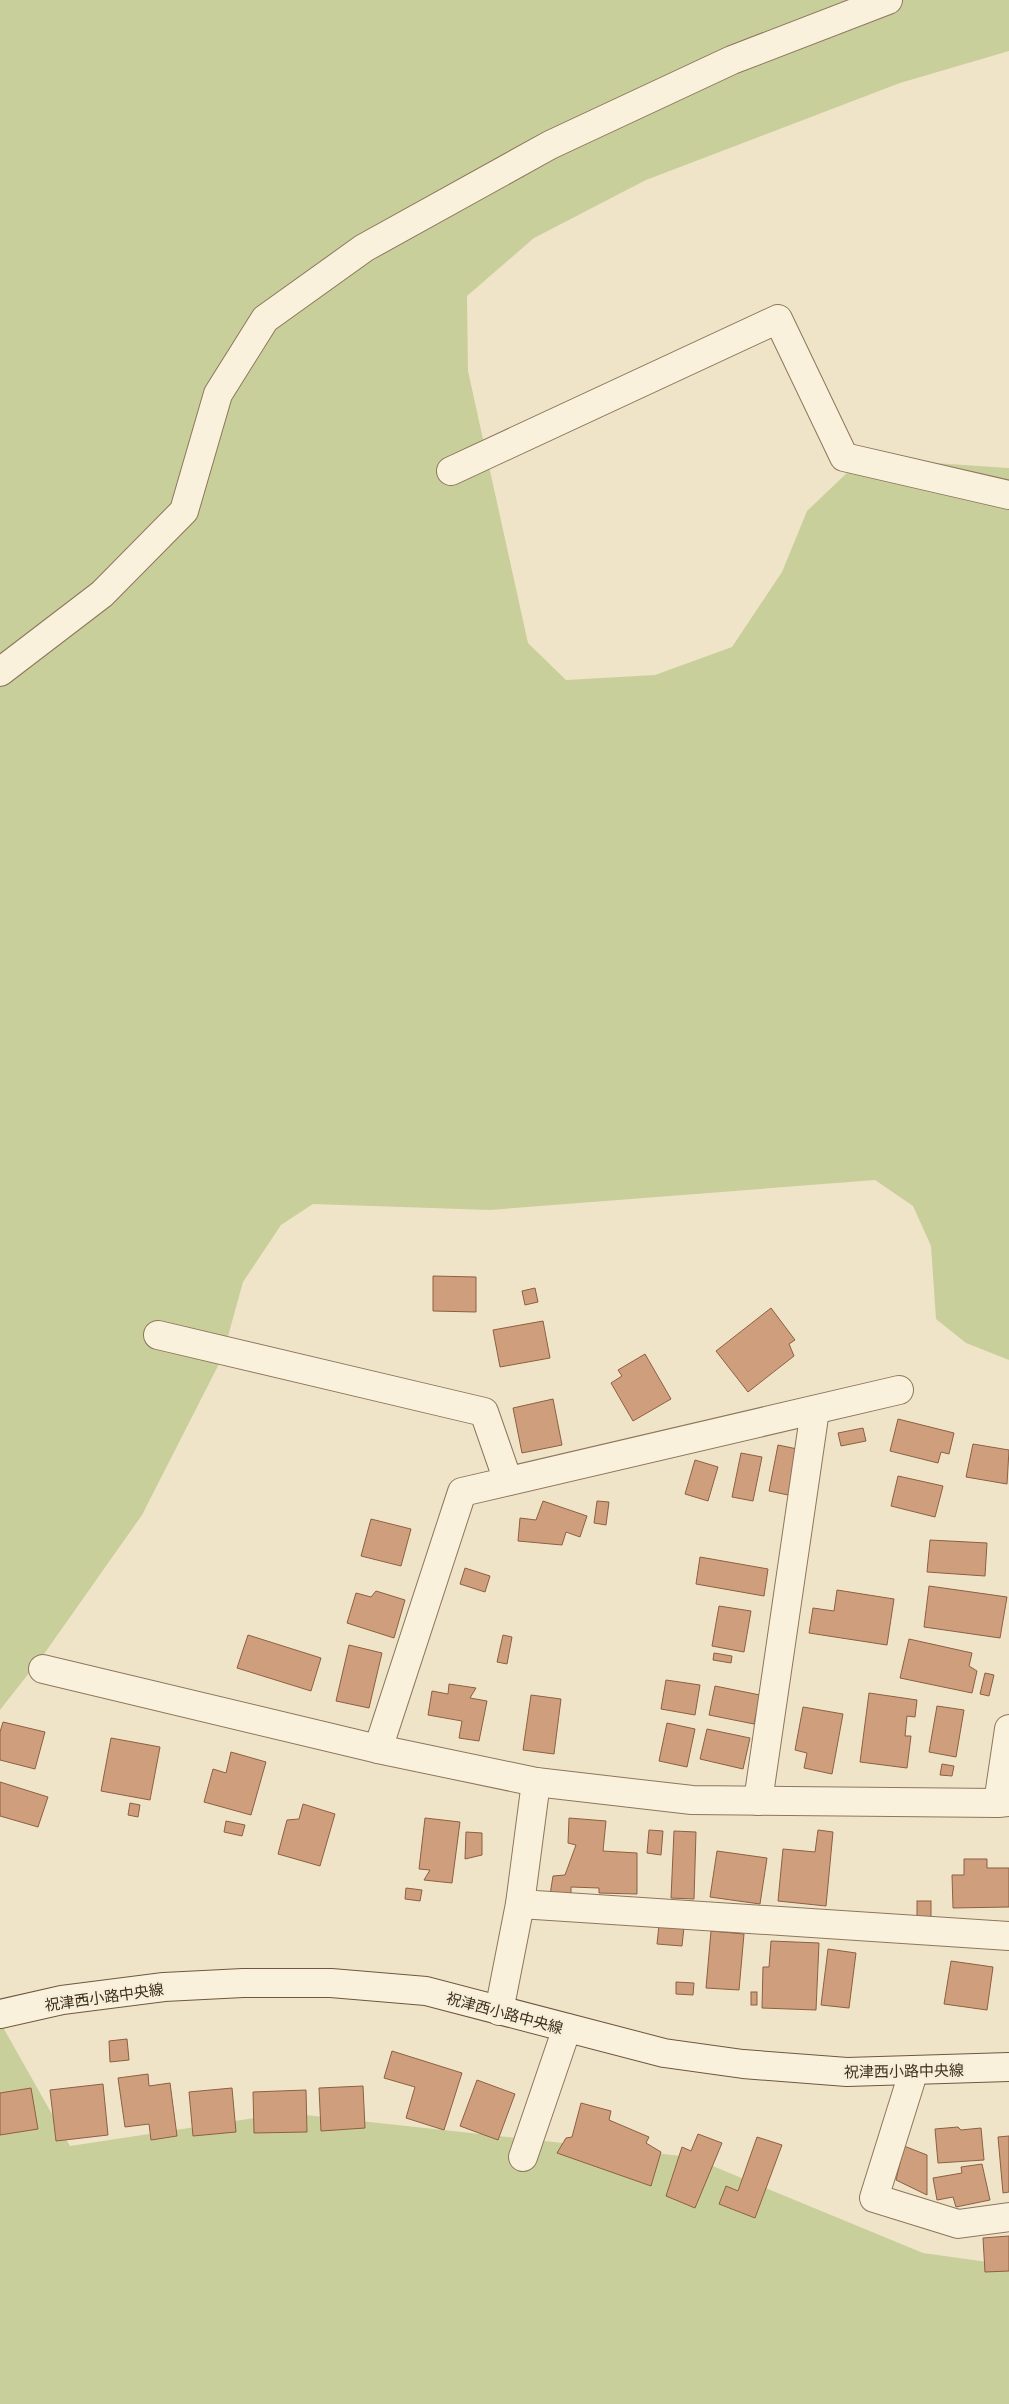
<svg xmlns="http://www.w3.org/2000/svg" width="1009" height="2404" font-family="Georgia,'Noto Sans JP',serif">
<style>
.green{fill:#c9cf9b}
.building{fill:#cf9f7d;stroke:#8d5f41}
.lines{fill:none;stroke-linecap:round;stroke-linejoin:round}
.minor-casing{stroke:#8d765c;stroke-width:30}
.secondary-casing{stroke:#6f573f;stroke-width:30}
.minor{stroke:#faf1dc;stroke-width:28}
.secondary{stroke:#faf1dc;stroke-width:28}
.labels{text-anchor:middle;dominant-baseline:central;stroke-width:5;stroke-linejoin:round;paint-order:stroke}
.street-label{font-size:15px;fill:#3d2e20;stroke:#f7eed8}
</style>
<rect width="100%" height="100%" fill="#f0e4c8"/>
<g class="green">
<path d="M0,0H1009V51L900,83L646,180L534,238L467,296L468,371L528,643L566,680L655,675L732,647L782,572L807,511L849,471L904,461L1009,468V1360L966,1343L936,1319L931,1246L913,1206L875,1180L490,1210L313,1204L281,1225L243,1282L222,1358L142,1515L44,1654L0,1710Z"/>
<path d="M0,2022L70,2146L287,2113L691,2157L923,2253L1009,2265V2404H0Z"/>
</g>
<g class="building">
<path d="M433,1276L476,1277V1312L433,1311Z"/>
<path d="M535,1288L538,1302L525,1305L522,1291Z"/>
<path d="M771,1308L795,1340L789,1344L794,1356L748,1392L716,1351Z"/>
<path d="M543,1321L550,1358L500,1367L493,1330Z"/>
<path d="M645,1354L671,1399L633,1421L611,1383L622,1376L618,1370Z"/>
<path d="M553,1399L562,1445L522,1453L513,1408Z"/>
<path d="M898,1419L954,1433L949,1454L941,1452L938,1463L890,1451Z"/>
<path d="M863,1428L866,1441L841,1446L838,1433Z"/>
<path d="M973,1444L1009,1450L1007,1484L966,1477Z"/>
<path d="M778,1445L802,1450L793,1496L769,1491Z"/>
<path d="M741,1453L762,1457L753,1501L732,1497Z"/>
<path d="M695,1460L718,1467L708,1501L685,1494Z"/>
<path d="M898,1476L943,1486L935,1517L891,1506Z"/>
<path d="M543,1501L587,1516L580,1537L566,1532L562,1545L518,1541L520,1518L536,1520Z"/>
<path d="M597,1501L609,1502L606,1525L594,1523Z"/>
<path d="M371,1519L411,1529L401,1566L361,1556Z"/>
<path d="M930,1540L987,1543L985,1576L927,1572Z"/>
<path d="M700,1557L768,1569L764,1596L696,1584Z"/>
<path d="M465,1568L490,1576L485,1592L460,1584Z"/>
<path d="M929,1586L1007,1597L1000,1638L924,1627Z"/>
<path d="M837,1590L894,1599L887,1645L809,1633L813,1608L834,1611Z"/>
<path d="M376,1591L405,1600L394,1638L347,1623L356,1593L371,1597Z"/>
<path d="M719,1606L751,1611L744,1652L712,1646Z"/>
<path d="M248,1635L321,1658L311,1691L237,1668Z"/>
<path d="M503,1635L512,1637L507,1664L497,1662Z"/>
<path d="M909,1639L972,1653L969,1666L977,1671L972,1693L900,1678Z"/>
<path d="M349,1645L382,1653L369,1708L336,1701Z"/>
<path d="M714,1653L732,1656L731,1663L713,1660Z"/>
<path d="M985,1673L994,1675L989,1696L980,1694Z"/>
<path d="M666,1680L700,1685L695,1715L661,1709Z"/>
<path d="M449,1684L476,1688L470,1698L487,1701L479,1741L459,1738L462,1721L428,1715L432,1691L448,1694Z"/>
<path d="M715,1686L760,1695L754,1724L709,1715Z"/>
<path d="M869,1693L917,1700L915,1717L907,1716L905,1736H911L907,1768L860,1762Z"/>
<path d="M531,1695L561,1699L554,1754L523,1750Z"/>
<path d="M937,1706L964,1710L956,1757L929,1752Z"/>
<path d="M803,1707L843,1714L832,1774L804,1768L807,1753L795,1750Z"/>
<path d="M3,1722L45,1732L35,1769L0,1760V1732Z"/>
<path d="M667,1723L695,1729L687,1767L659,1761Z"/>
<path d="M707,1729L750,1738L743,1769L700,1759Z"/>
<path d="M111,1738L160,1747L150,1800L101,1791Z"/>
<path d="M231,1752L266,1762L251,1815L204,1802L213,1769L226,1773Z"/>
<path d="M942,1764L954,1766L952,1776L940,1775Z"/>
<path d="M0,1782L48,1797L38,1827L0,1816Z"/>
<path d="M130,1803L140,1805L138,1817L128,1815Z"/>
<path d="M303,1804L335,1814L320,1866L278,1854L287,1820L299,1819Z"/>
<path d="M425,1818L460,1822L452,1883L424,1880L430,1870L419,1869Z"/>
<path d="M569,1818L606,1821L603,1851L637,1853V1894L599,1893V1888L571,1887V1895H550L553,1876L565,1875L576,1845L568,1843Z"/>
<path d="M226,1821L245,1825L242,1836L224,1832Z"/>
<path d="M649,1830L663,1831L661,1855L647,1853Z"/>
<path d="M818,1830L833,1832L826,1906L778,1901L783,1849L815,1852Z"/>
<path d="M674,1831L696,1832L694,1899L671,1898Z"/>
<path d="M466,1832L482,1833V1855L465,1859Z"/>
<path d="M717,1851L767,1858L760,1904L710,1897Z"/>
<path d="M964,1859H987V1868H1009V1907L953,1908L952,1875H964Z"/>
<path d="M406,1888L422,1890L420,1901L405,1899Z"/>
<rect x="917" y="1901" width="14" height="16"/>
<path d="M659,1925L684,1927L682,1946L657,1944Z"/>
<path d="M711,1931L744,1934L739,1990L706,1988Z"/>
<path d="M771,1941L819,1943L816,2010L762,2008L763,1967H769Z"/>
<path d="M828,1949L856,1953L849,2008L821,2005Z"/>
<path d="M951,1961L993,1967L987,2010L944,2004Z"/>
<path d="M676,1982L694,1983L693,1995L676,1994Z"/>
<rect x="751" y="1992" width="6" height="13"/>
<path d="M127,2039L129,2060L110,2062L109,2041Z"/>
<path d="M392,2051L462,2073L444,2130L406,2118L415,2087L384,2078Z"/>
<path d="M148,2074L149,2086L170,2083L177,2136L151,2140L149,2124L125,2127L118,2078Z"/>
<path d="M477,2080L515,2094L498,2140L460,2126Z"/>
<path d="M103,2084L108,2135L56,2141L50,2090Z"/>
<path d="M363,2086L365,2128L321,2131L319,2088Z"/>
<path d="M31,2088L38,2129L0,2135V2093Z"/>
<path d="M232,2088L236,2132L193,2136L189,2092Z"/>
<path d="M306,2090L307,2132L254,2133L253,2092Z"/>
<path d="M581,2103L611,2111L609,2120L649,2137L646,2143L661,2152L651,2186L557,2153L566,2138L572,2137Z"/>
<path d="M958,2127L961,2130L981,2128L984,2160L938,2163L935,2129Z"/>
<path d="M698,2134L722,2143L695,2208L666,2196L682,2147L691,2151Z"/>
<path d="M1009,2136V2192L1003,2193L998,2137Z"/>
<path d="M757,2137L782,2145L755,2218L719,2204L726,2186L738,2191Z"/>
<path d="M904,2146L927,2155V2195L896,2180Z"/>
<path d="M982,2164L990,2200L956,2207L953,2197L937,2200L933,2178L962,2173L961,2167Z"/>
<path d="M1009,2236V2271L985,2272L983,2238Z"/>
</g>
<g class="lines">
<defs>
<g id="minor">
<path d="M451,471L778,319L844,457L1009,495"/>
<path d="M0,672L102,594L184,511L218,394L265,319L364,248L550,145L732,60L888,0"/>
<path d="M158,1335L484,1412L508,1481"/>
<path d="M43,1669L378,1749L536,1782L692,1800L998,1803L1009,1802"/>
<path d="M378,1749L462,1492L899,1390"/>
<path d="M536,1782L520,1904L1009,1936"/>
<path d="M758,1801L815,1410"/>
<path d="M998,1803L1009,1729"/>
<path d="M499,2011L520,1904"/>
<path d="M914,2070L874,2198L958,2224L1009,2217"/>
<path d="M523,2157L567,2028"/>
</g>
<path id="secondary" d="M0,2014L62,2000L164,1987L243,1983H331L426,1991L664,2053L743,2064L847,2072L1009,2067"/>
</defs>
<use href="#minor" class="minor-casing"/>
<use href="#secondary" class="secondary-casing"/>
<use href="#minor" class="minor"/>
<use href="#secondary" class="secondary"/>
</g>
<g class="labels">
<g class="street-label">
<text transform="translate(104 1996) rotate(-8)">祝津西小路中央線</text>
<text transform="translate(505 2012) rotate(15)">祝津西小路中央線</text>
<text transform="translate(904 2070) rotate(-1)">祝津西小路中央線</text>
</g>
</g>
</svg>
